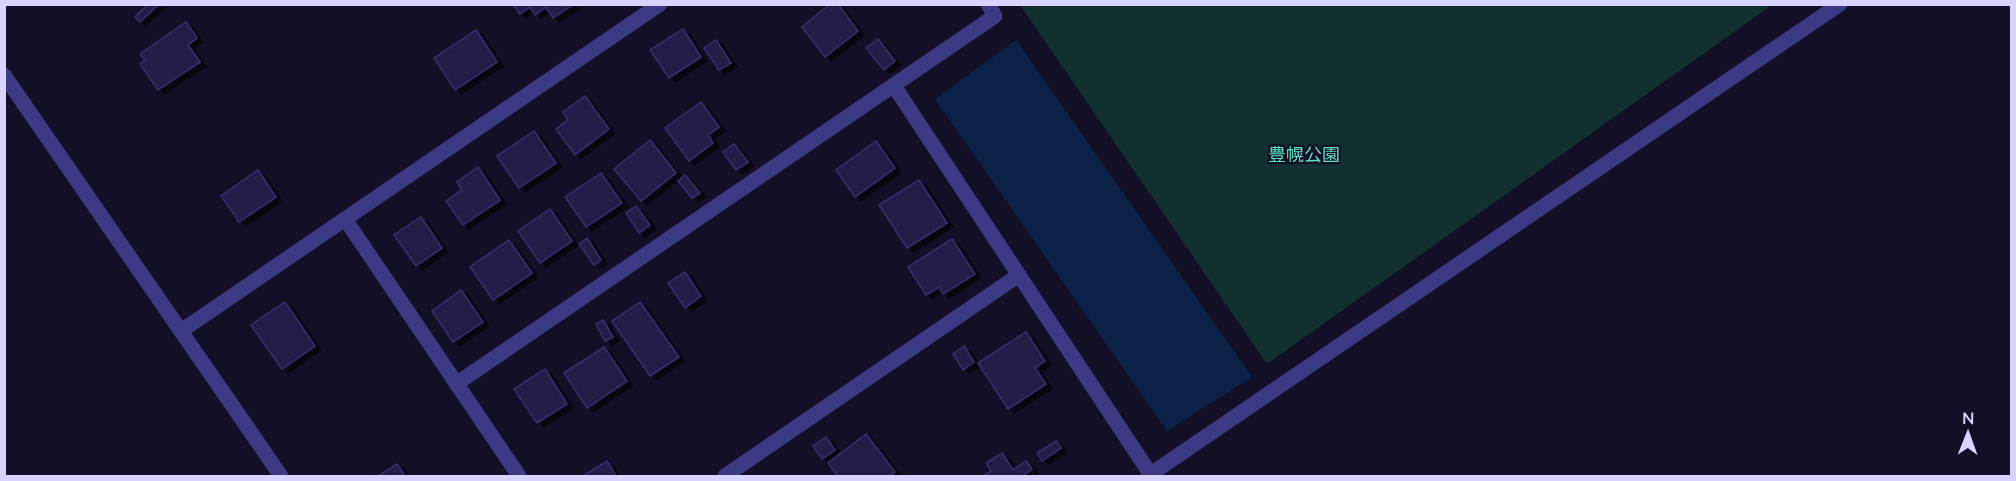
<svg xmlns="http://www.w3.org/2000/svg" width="2016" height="481" font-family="Lato,'Noto Sans JP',sans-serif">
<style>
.green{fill:#12302f}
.water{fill:#0c2248}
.building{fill:#241b47;stroke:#3b2d73;stroke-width:1.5;filter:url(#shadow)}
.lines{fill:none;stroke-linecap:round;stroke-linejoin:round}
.street{stroke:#3d3a85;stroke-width:15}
.labels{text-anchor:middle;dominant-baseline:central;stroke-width:4.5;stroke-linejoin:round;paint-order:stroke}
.park-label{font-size:18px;fill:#5fe0c0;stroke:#130f26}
</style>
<defs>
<filter id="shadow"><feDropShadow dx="6" dy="4" stdDeviation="0" flood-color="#0009"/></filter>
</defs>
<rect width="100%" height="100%" fill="#130f26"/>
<path class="green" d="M1020,5H1772L1267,364Z"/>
<path class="water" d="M1016,40L1252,377L1167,431L935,99Z"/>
<g class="building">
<path d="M148,4H159L140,22L135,17Z"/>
<path d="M513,4H574L553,18L546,7L535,15L530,7L520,14Z"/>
<path d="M830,4H838L858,31L825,57L802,27Z"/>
<path d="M186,22L197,38L188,45L200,62L158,90L140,64L145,60L140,54Z"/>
<path d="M683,29L701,57L669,78L650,50Z"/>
<path d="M476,30L497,62L455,90L434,58Z"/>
<path d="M878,39L895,61L884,70L866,48Z"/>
<path d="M716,40L731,63L719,70L704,48Z"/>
<path d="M585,96L609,129L575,155L556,129L568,120L563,112Z"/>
<path d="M701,102L719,127L708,135L713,143L689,161L665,128Z"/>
<path d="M534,131L556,163L519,188L497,156Z"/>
<path d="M650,140L676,173L641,201L614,169Z"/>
<path d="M876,141L895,168L855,197L836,170Z"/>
<path d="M734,144L748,162L736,170L723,152Z"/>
<path d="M478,167L500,200L463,225L446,201L462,190L457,182Z"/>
<path d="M258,170L276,197L239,222L221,196Z"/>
<path d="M601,173L622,203L586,227L565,197Z"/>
<path d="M685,175L700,193L692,198L678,181Z"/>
<path d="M919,180L947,223L907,248L879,205Z"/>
<path d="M636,206L650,225L639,233L626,213Z"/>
<path d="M550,209L572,241L540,263L518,231Z"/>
<path d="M421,217L442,248L416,266L394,235Z"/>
<path d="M587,238L601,260L594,265L579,244Z"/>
<path d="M952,239L975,274L943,294L939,287L926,295L908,267Z"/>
<path d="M509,240L532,273L493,300L470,267Z"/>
<path d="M685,272L701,296L685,308L668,283Z"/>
<path d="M461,290L483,322L453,342L432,311Z"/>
<path d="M285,302L315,346L282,369L251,325Z"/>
<path d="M640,302L679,357L650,376L612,321Z"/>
<path d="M603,320L613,337L605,341L596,324Z"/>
<path d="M1026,332L1045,361L1035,368L1046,384L1008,409L978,363Z"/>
<path d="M964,346L974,362L963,370L953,354Z"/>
<path d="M604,347L627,381L587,408L564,373Z"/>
<path d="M545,369L567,404L537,423L514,389Z"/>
<path d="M866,434L895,472L889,476H838L828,463Z"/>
<path d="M826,437L835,450L822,459L813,446Z"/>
<path d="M1056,441L1061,448L1042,461L1037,453Z"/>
<path d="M1002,453L1013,470L1026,461L1032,469L1024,475L1025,476H983L991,471L986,463Z"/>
<path d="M607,461L616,476H586L585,475Z"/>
<path d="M397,464L405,476H378Z"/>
</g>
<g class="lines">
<g class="street">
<path d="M4,75L281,476"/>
<path d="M894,86L1151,475"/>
<path d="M345,219L519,476"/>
<path d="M181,331L660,4"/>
<path d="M456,384L995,16L988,4"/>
<path d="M725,476L1019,275"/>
<path d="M1148,476L1840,4"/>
</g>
</g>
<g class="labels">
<g class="park-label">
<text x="1304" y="154">豊幌公園</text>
</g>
</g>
<rect width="2016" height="481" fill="none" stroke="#d9d4ff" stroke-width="12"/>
<g transform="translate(1968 433) rotate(1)" stroke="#130f26" stroke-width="4.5" paint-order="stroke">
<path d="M0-4.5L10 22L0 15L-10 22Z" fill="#d9d4ff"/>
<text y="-9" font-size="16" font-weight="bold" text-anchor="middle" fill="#d9d4ff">N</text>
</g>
</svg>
